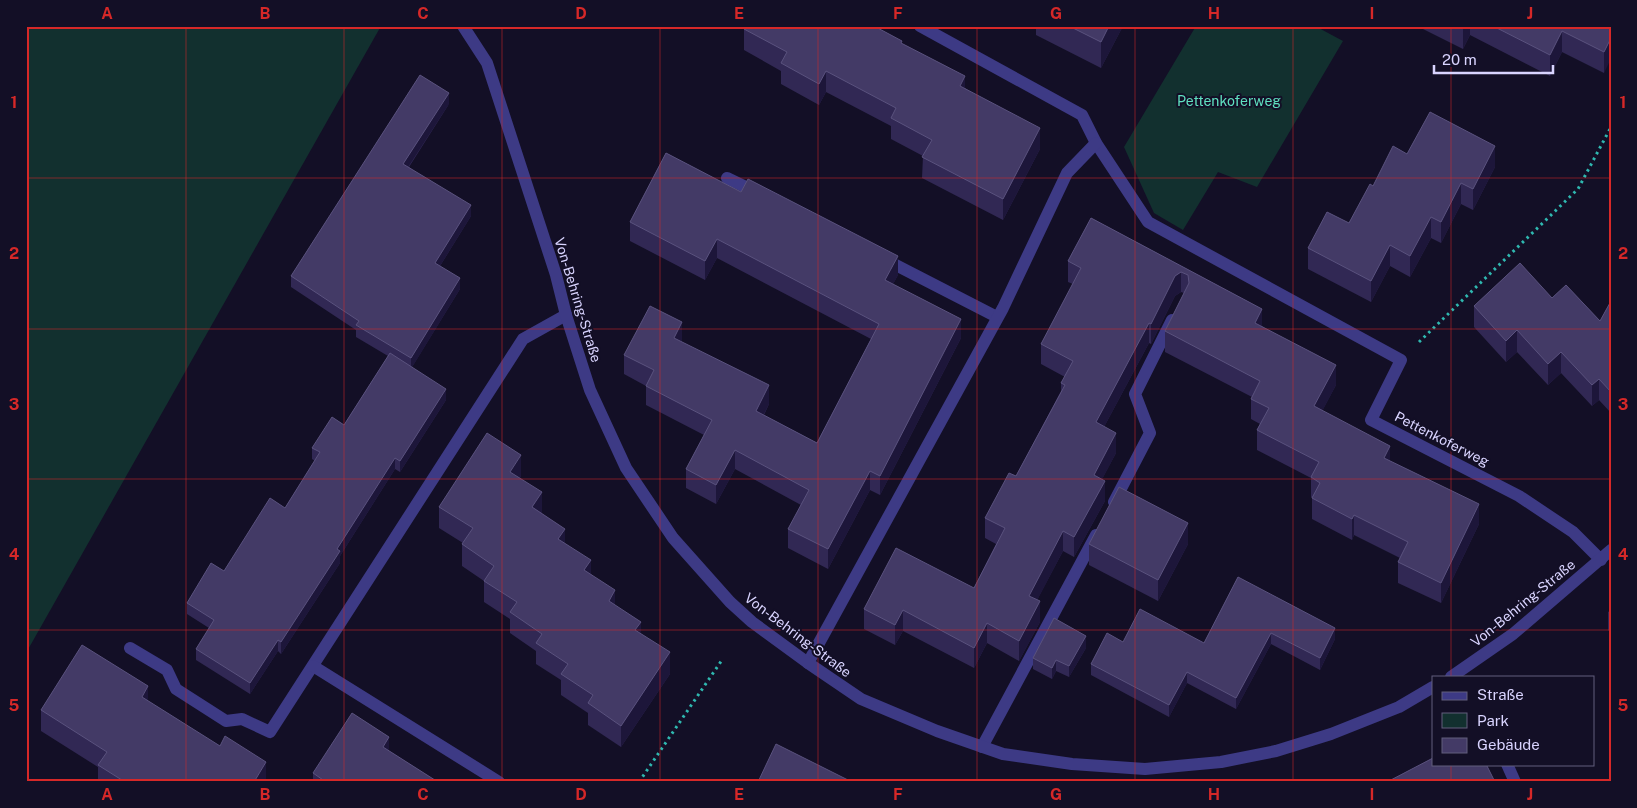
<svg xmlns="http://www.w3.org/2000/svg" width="1637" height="808" font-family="'Public Sans',sans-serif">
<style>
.green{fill:#12302f}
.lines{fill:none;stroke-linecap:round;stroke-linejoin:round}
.path{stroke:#2fb8b0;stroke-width:3;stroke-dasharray:2.5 4;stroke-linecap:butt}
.service{stroke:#3d3a85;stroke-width:12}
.minor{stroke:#3d3a85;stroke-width:12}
.wall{fill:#312854}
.shaded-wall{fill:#1d163a}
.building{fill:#433a66;stroke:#5a527e}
.grid{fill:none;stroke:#d62828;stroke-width:1;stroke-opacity:0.55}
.labels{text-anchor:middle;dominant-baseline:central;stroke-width:4;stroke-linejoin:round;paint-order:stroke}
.park-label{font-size:14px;fill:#5fe0c0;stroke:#130f26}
.street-label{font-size:14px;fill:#d9d4ff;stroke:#130f26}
.neatline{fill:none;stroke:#d62828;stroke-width:2}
.grid-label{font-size:16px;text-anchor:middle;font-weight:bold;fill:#d62828}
</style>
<rect width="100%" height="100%" fill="#130f26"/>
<g class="green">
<path d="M26,26H381L26,653Z"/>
<path d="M1196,26H1315L1343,41L1257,187L1218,172L1183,230L1154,213L1124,147Z"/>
</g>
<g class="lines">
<g class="path">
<path d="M1419,342L1578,189L1611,127"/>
<path d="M639,782L722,660"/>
</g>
<g class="service">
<path d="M920,26L1082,115L1096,143L1148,222L1401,360L1371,420L1519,496L1573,532L1601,560"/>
<path d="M727,178L758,193"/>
<path d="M884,259L997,317"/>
<path d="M1114,502L1150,433L1135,394L1172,320"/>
<path d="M130,648L167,670L176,689L226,721L242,719L270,732L523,339L566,315"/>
<path d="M808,663L1003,308L1067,173L1096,143"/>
<path d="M313,666L499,782"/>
<path d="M982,747L1096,535"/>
<path d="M1507,764L1515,782"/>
</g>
<g class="minor">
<path d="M463,26L487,63L556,275L566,315L590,390L626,468L673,538L730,602L752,622L808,663L861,699L937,731L1003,754L1072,764L1145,769L1221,762L1276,751L1331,734L1399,707L1433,687"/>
<path d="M1451,677L1513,634L1611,550"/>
</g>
</g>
<g class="wall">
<path d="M1036,26H1123L1101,68L1036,35Z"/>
<path d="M1423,26H1611L1604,73L1562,52L1550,76L1470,35L1463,49L1423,29Z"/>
<path d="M744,29L902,44L965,88L1040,149L1003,220L922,178L923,156L891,139V126L826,92L819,105L781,84V71L744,50Z"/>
<path d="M449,104L409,167L471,216L440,266L460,289L412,367L446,400L400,472L395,469L340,556V563L281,654L278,651L250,694L196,660V649L209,628L187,614V603L224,571L285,508L315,461L312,459V448L344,425L388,356L356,337V330L291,287V276Z"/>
<path d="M666,153L898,275L893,284L961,338L880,495L870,490L828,569L788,548V529L801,505L735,469L716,504L686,488V469L704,435L646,405V386L624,374V355L682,342L769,404L764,415L817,443L871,339L717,258L705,280L630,241V222Z"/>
<path d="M1407,154L1495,167L1473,210L1461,204L1441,243L1431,238L1410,277L1390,266L1371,302L1308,269V248L1349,223L1373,186Z"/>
<path d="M1091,218L1262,309V326L1336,385L1322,411L1390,461L1479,524L1441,603L1398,583V562L1400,558L1354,535L1352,540L1312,519V498L1311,497V478L1257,450V430L1260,424L1251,419V399L1252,397L1165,352V331L1184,293L1181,292L1175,296L1151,344L1149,343L1104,427L1116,453L1102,479L1105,501L1074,557L1063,551L1037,600L1040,622L1019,661L987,643L974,668L903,631L895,645L864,629V609L974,588L996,544L985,538V518L1016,476L1061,391V383L1065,377L1041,364V344L1073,284L1068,282V261Z"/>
<path d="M1552,298L1600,321L1611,301V413L1599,400L1592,406L1561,373L1548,385L1517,352L1506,362L1474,327V306Z"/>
<path d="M521,476L520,478L542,514L565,544L591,574L615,605L641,634L670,674L621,747L588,725V713L561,695V680L536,664V651L510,633V619L484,602V581L462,566V544L463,543L439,528V507Z"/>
<path d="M1089,544H1188L1158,601L1089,565Z"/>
<path d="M1238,577L1335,639L1320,670L1271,644L1236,709L1187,683L1169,717L1091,675V664L1123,642L1204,643Z"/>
<path d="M1611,610V633L1608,630V612Z"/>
<path d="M1086,648L1069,677L1056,671L1052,679L1033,669V658Z"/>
<path d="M148,701L266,782H98V767L41,731V710Z"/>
<path d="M389,751L438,782H313V773Z"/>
</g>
<g class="shaded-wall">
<path d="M1109,26H1123L1101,68V42Z"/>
<path d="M1464,26H1470V35L1463,49V28Z"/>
<path d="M1562,31V52L1550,76V55Z"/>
<path d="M1611,38V59L1604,73V52Z"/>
<path d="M826,71V92L819,105V84Z"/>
<path d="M965,76V97L960,86Z"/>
<path d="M449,93V104L403,175V164Z"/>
<path d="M1040,128V149L1003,220V199Z"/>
<path d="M1495,146V167L1473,210V189Z"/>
<path d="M1461,183V204L1441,243V222Z"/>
<path d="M471,205V216L435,274V263Z"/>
<path d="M1431,217V238L1410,277V256Z"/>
<path d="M717,239V258L705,280V261Z"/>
<path d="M1390,245V266L1371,302V281Z"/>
<path d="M898,256V275L885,299V280Z"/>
<path d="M1181,272V292L1175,296L1151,344V324L1175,276Z"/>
<path d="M460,278V289L411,369V358Z"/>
<path d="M1262,309V329L1255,323Z"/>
<path d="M961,319V338L880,495V476Z"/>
<path d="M682,322V342L674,358V338Z"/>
<path d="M1149,323V343L1096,442V422Z"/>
<path d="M1517,330V352L1506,362V341Z"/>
<path d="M1561,352V373L1548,385V364Z"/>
<path d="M1336,365V385L1314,427V406Z"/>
<path d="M1599,379V400L1592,406V385Z"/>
<path d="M769,385V404L756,430V411Z"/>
<path d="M446,389V400L400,472V461Z"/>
<path d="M1116,433V453L1094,495V475Z"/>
<path d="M1390,446V466L1384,458Z"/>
<path d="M735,450V469L716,504V485Z"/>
<path d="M521,455V476L510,493V472Z"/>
<path d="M395,458V469L340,556V563L281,654V642L337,549Z"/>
<path d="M870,471V490L828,569V549Z"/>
<path d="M1105,481V501L1074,557V537Z"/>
<path d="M542,492V514L532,507Z"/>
<path d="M1479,504V524L1441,603V583Z"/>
<path d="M1354,515V535L1352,540V519Z"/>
<path d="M1188,523V544L1158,601V580Z"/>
<path d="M565,529V550L558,539Z"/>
<path d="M1063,531V551L1029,616V596Z"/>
<path d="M591,560V581L584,570Z"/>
<path d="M615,590V611L609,601Z"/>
<path d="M1040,601V622L1019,661V641Z"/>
<path d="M903,610V631L895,645V625Z"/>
<path d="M641,622V643L635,630Z"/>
<path d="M987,623V643L974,668V648Z"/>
<path d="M1335,628V639L1320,670V658Z"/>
<path d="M1271,633V644L1236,709V698Z"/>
<path d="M1086,636V648L1069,677V666Z"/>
<path d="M278,640V651L250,694V683Z"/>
<path d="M670,652V674L621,747V726Z"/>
<path d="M1056,660V671L1052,679V668Z"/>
<path d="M1187,672V683L1169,717V705Z"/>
<path d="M148,686V708L142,697Z"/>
<path d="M389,737V758L383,747Z"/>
<path d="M266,762V782H254Z"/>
</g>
<g class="building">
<path d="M746,26H874L902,41L901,43L965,76L960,86L1040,128L1003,199L922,157L932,140L891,118L896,108L826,71L819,84L781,63L787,52L744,29Z"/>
<path d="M1069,26H1109L1101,42Z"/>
<path d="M1493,26H1611V38L1604,52L1562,31L1550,55Z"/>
<path d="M420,75L449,93L403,164L471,205L435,263L460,278L411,358L356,325L359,321L291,276Z"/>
<path d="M1430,112L1495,146L1473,189L1461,183L1441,222L1431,217L1410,256L1390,245L1371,281L1308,248L1327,212L1349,223L1370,184L1373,186L1393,146L1407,154Z"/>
<path d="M666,153L741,192L748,179L898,256L885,280L961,319L880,476L870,471L828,549L788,529L809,490L735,450L716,485L686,469L712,420L646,386L654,370L624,355L650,306L682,322L674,338L769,385L756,411L817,443L879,324L717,239L705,261L630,222Z"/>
<path d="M1091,218L1262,309L1255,323L1336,365L1314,406L1390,446L1384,458L1479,504L1441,583L1398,562L1408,542L1354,515L1352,519L1312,498L1320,483L1311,477L1319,462L1257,430L1269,408L1251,399L1260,381L1165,331L1189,283L1188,275L1181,272L1175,276L1151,324L1149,323L1096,422L1116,433L1094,475L1105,481L1074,537L1063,531L1029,596L1040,601L1019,641L987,623L974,648L903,610L895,625L864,609L896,548L974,588L1005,528L985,518L1009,473L1016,476L1065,385L1061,383L1073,361L1041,344L1081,268L1068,261Z"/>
<path d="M1520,263L1552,298L1566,285L1600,321L1611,301V392L1599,379L1592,385L1561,352L1548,364L1517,330L1506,341L1474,306Z"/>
<path d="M390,353L446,389L400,461L395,458L337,549L340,551L281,642L278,640L250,683L196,649L214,620L187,603L211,563L224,571L270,498L285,508L320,452L312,448L332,417L344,425Z"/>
<path d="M487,433L521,455L510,472L542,492L532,507L565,529L558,539L591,560L584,570L615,590L609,601L641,622L635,630L670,652L621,726L588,703L593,695L561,674L568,664L536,643L542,634L510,612L517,602L484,581L494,566L462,544L473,528L439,507Z"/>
<path d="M1119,487L1188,523L1158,580L1089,544Z"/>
<path d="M1238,577L1335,628L1320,658L1271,633L1236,698L1187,672L1169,705L1091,664L1107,633L1123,642L1140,609L1204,643Z"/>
<path d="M1054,618L1086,636L1069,666L1056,660L1052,668L1033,658Z"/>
<path d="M82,645L148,686L142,697L220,746L225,736L266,762L254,782H125L98,765L107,752L41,710Z"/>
<path d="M352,713L389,737L383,747L438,782H326L313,773Z"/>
<path d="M776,744L852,782H758Z"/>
<path d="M1433,758V764H1486L1495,782H1387Z"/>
</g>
<path class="grid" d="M186,26V782M344,26V782M502,26V782M660,26V782M818,26V782M977,26V782M1135,26V782M1293,26V782M1451,26V677M26,178H1611M26,329H1611M26,479H1611M26,630H1611M1451,764V782"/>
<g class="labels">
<g class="park-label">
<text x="1229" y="101">Pettenkoferweg</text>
</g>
<g class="street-label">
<text transform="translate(578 300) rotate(73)">Von-Behring-Straße</text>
<text transform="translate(1442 439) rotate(27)">Pettenkoferweg</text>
<text transform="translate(1523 603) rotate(-39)">Von-Behring-Straße</text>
<text transform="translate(798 635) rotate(37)">Von-Behring-Straße</text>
</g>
</g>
<rect width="1637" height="808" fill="none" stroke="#130f26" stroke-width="55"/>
<rect x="1432" y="676" width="162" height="90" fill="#130f26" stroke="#625e7d"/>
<rect x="1442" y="692" width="25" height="8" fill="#3d3a85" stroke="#625e7d"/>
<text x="1477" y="700" font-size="15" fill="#d9d4ff">Straße</text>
<rect x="1442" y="713" width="25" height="15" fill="#12302f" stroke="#625e7d"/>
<text x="1477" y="726" font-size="15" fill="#d9d4ff">Park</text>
<rect x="1442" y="738" width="25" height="15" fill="#433a66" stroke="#625e7d"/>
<text x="1477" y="750" font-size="15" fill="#d9d4ff">Gebäude</text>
<path d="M1434 65v8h119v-8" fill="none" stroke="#d9d4ff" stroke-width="2.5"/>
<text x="1442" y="65" font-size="15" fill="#d9d4ff" stroke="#130f26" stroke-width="4" paint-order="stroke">20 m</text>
<rect x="28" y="28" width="1582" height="752" class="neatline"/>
<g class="grid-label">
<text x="107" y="19">A</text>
<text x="265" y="19">B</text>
<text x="423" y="19">C</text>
<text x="581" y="19">D</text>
<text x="739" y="19">E</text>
<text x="898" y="19">F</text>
<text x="1056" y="19">G</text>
<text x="1214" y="19">H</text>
<text x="1372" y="19">I</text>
<text x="1530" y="19">J</text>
<text x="14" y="108">1</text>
<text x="1623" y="108">1</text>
<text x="14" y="259">2</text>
<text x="1623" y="259">2</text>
<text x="14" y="410">3</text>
<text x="1623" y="410">3</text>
<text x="14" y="560">4</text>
<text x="1623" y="560">4</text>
<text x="14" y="711">5</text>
<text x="1623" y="711">5</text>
<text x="107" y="800">A</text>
<text x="265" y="800">B</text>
<text x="423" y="800">C</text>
<text x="581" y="800">D</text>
<text x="739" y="800">E</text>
<text x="898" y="800">F</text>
<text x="1056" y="800">G</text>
<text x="1214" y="800">H</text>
<text x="1372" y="800">I</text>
<text x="1530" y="800">J</text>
</g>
</svg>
